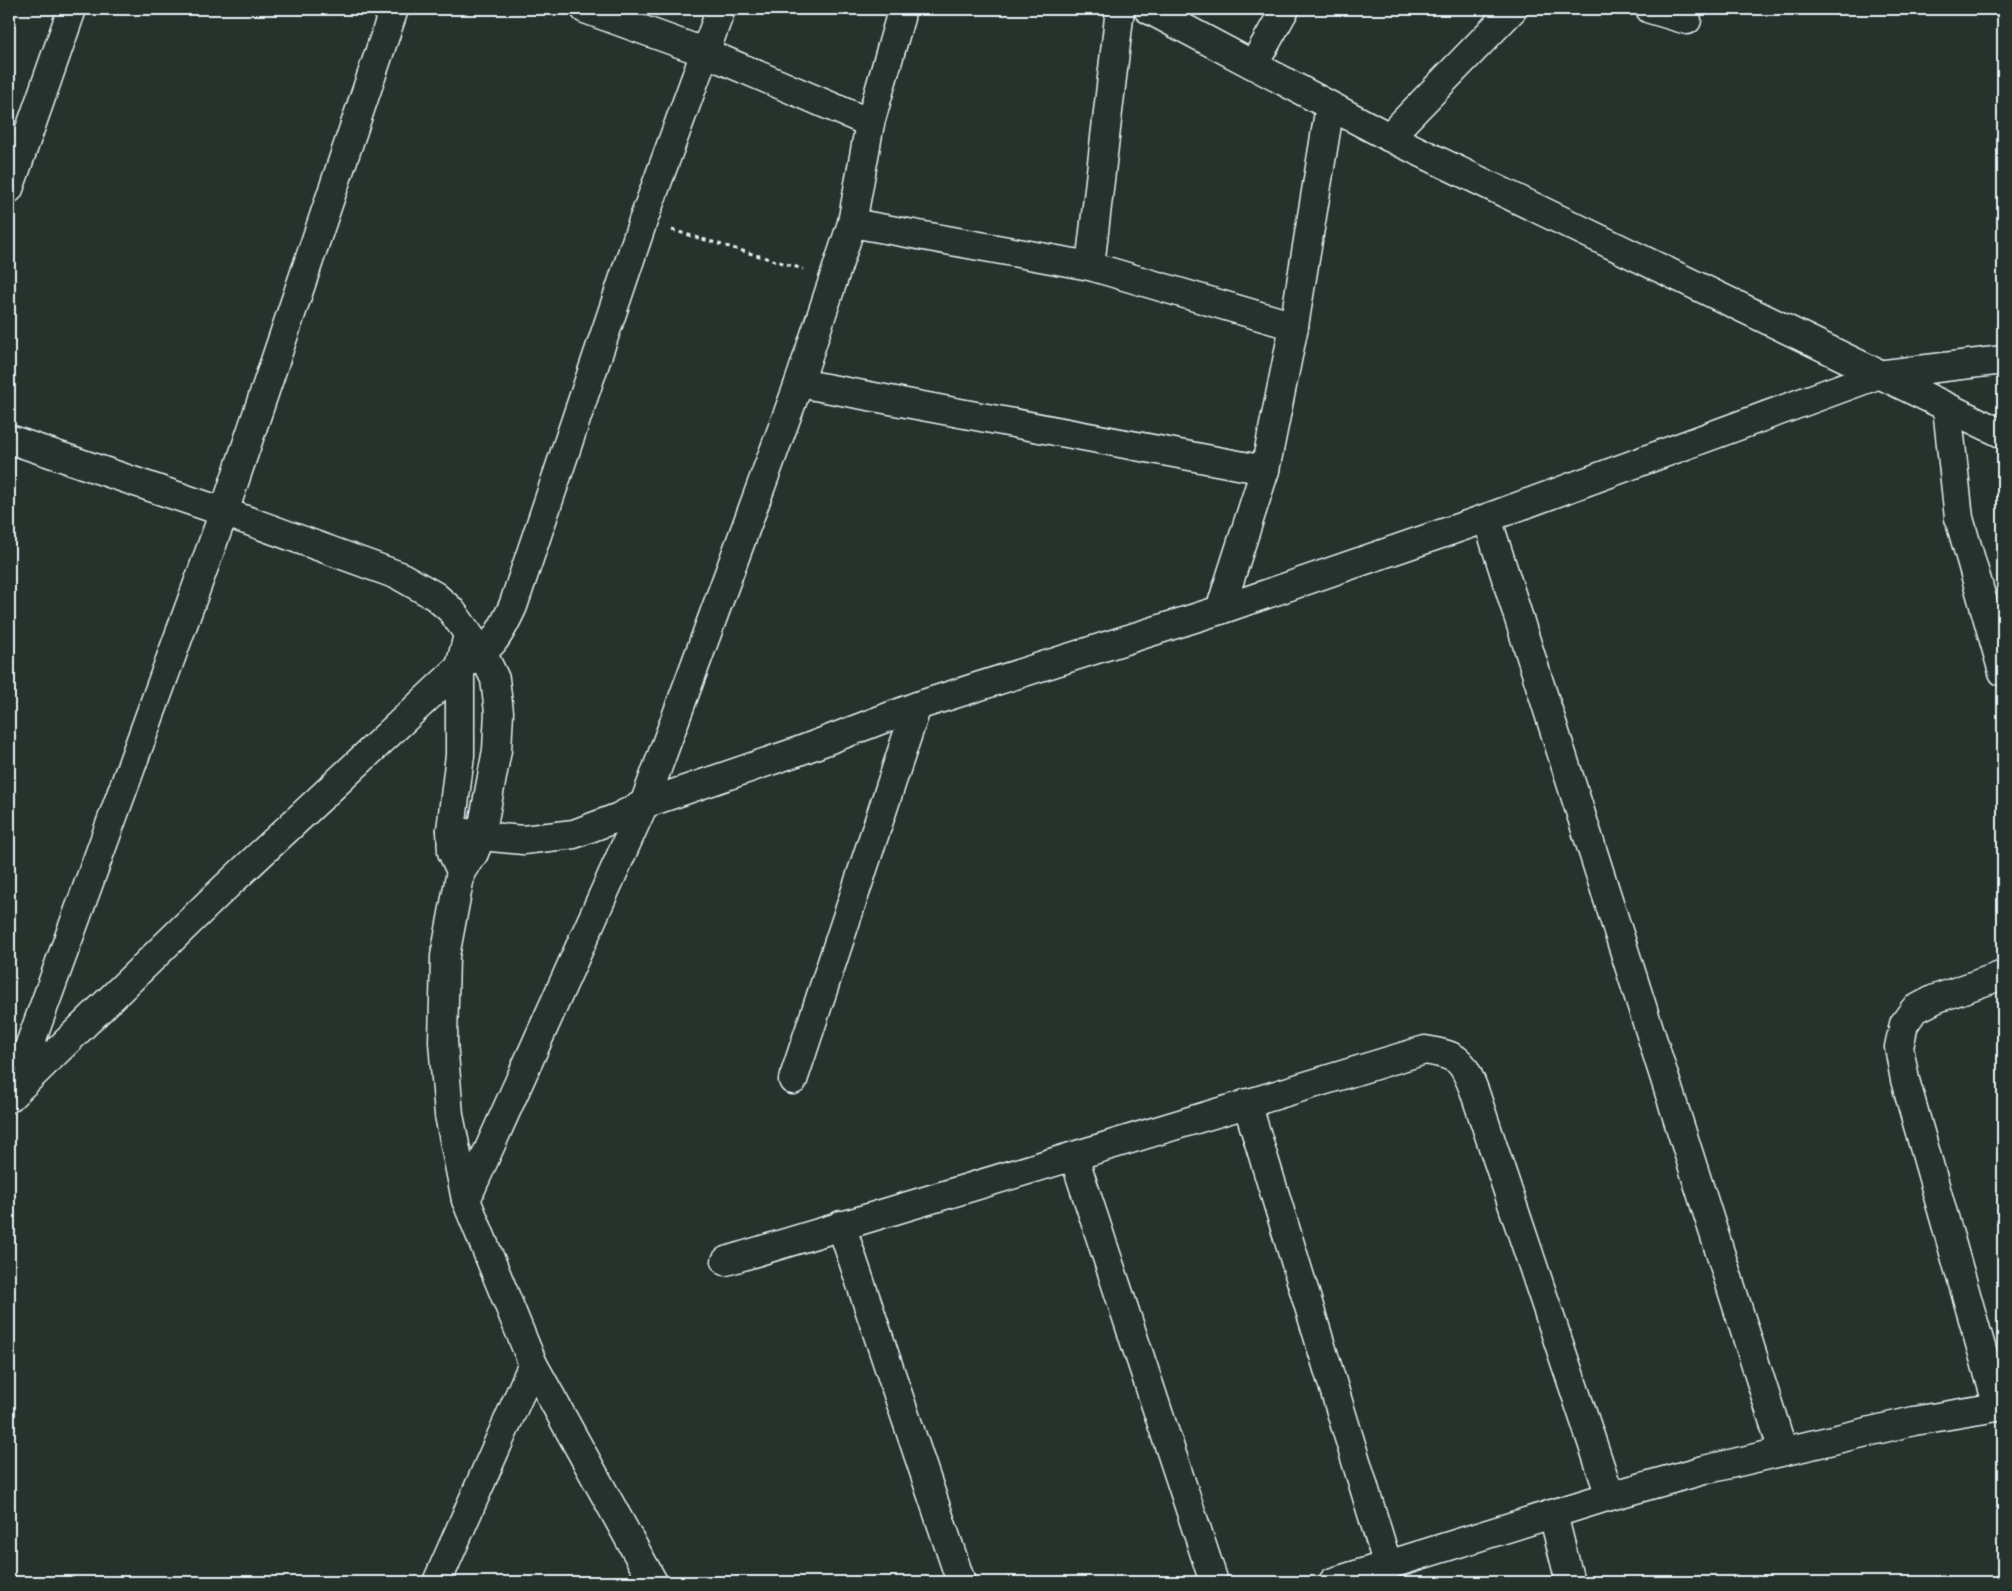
<svg xmlns="http://www.w3.org/2000/svg" width="2012" height="1591" font-family="'Indie Flower',sans-serif">
<style>
.lines{fill:none;stroke-linecap:round;stroke-linejoin:round}
.minor-casing{stroke:#e8f1f8;stroke-width:31}
.secondary-casing{stroke:#e8f1f8;stroke-width:31}
.path{stroke:#e8f1f8;stroke-width:3;stroke-dasharray:4 4;stroke-linecap:butt}
.minor{stroke:#26332d;stroke-width:28}
.secondary{stroke:#26332d;stroke-width:28}
</style>
<rect width="100%" height="100%" fill="#26332d"/>
<filter id="ink" filterUnits="userSpaceOnUse"><feTurbulence type="fractalNoise" baseFrequency=".02" numOctaves="2"/><feDisplacementMap in="SourceGraphic" scale="10" xChannelSelector="R" yChannelSelector="G"/><feConvolveMatrix kernelMatrix="1 2 1 2 8 2 1 2 1" color-interpolation-filters="sRGB"/></filter>
<g filter="url(#ink)">
<g class="lines">
<defs>
<g id="minor">
<path d="M585,9L704,52L870,123"/>
<path d="M1148,9L1389,137L2003,434"/>
<path d="M1650,9L1687,20"/>
<path d="M1254,64L1285,9"/>
<path d="M1389,137L1513,9"/>
<path d="M9,189L72,9"/>
<path d="M852,223L1090,266L1294,326"/>
<path d="M1090,266L1120,9"/>
<path d="M799,383L1265,470"/>
<path d="M1947,408L1959,518L2003,672"/>
<path d="M1487,518L1783,1451"/>
<path d="M1220,610L1265,470L1294,326L1330,106"/>
<path d="M451,830L481,836L523,840L574,834L619,817L644,804L799,751L917,706L1220,610L1487,518L1877,375L2003,360"/>
<path d="M25,1058L224,512L394,9"/>
<path d="M793,1080L917,706"/>
<path d="M9,1098L217,895L460,667C491,649 498,639 513,606L643,221L721,9"/>
<path d="M1247,1103L1388,1566"/>
<path d="M1074,1157L1214,1582"/>
<path d="M466,1200L644,804L799,383L852,223L870,123L900,18L901,9"/>
<path d="M841,1225L961,1582"/>
<path d="M726,1261L1425,1050C1459,1056 1462,1059 1474,1090L1610,1496"/>
<path d="M1998,1407L1905,1080L1899,1047L1904,1024L1914,1010L1935,999L2003,975"/>
<path d="M1553,1514L1570,1582"/>
<path d="M437,1582L533,1364"/>
</g>
<g id="secondary">
<path d="M9,439L224,512L400,576L435,596L451,610L483,654L495,679L499,712L497,750L481,836L474,853L461,871L445,956L443,1042L449,1115L466,1200L533,1364L653,1582"/>
<path d="M461,871L452,852L451,830L460,755V667L468,635"/>
<path d="M1333,1582L1610,1496L1704,1470L1914,1421L2003,1406"/>
</g>
</defs>
<use href="#minor" class="minor-casing"/>
<use href="#secondary" class="secondary-casing"/>
<path class="path" d="M672,230L803,269"/>
<use href="#minor" class="minor"/>
<use href="#secondary" class="secondary"/>
</g>
</g>
<rect width="2012" height="1591" fill="none" stroke="#26332d" stroke-width="30"/>
<rect x="15" y="15" width="1982" height="1561" fill="none" stroke="#e8f1f8" stroke-width="2" filter="url(#ink)"/>
</svg>
